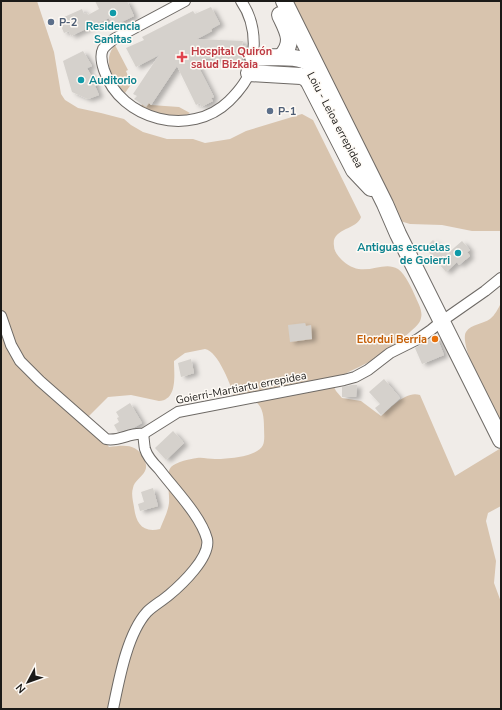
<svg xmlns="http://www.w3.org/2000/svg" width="502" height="710" font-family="'Nunito Sans',sans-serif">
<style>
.green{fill:#d8c4ae;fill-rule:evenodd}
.building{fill:#d5d1cc;filter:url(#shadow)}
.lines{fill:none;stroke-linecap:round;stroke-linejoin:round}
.minor-casing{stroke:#6d6965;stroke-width:12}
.primary-casing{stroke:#6d6965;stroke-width:18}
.minor{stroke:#fff;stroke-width:10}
.primary{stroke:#fff;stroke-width:16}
.culture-dot{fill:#0f9aa8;stroke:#fefaf5;stroke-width:1.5}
.service-dot{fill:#5c6f8a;stroke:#fefaf5;stroke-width:1.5}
.health-dot{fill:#e0444e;stroke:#fefaf5;stroke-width:1.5}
.food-dot{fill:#e8710a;stroke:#fefaf5;stroke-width:1.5}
.labels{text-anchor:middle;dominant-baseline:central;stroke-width:3;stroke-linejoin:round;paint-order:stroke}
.service-label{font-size:11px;font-weight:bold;fill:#4e5e75;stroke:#fefaf5;text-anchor:start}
.culture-label{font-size:11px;font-weight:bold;fill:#0d838f;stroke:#fefaf5}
.health-label{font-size:11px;font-weight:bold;fill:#be3a42;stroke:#fefaf5;text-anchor:start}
.street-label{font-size:11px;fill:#1b1a18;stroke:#fefaf5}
.food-label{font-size:11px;font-weight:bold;fill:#c56008;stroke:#fefaf5;text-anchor:end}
</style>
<defs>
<filter id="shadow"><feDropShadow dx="4.5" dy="2.5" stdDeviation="2" flood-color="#0004"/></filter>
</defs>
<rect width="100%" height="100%" fill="#f0ece8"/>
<g class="green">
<path d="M1,1H37L54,52L61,94L65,100L78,108L101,113L124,119L131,125L143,132L167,139H193L205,143L230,139L246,131L302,114L313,120L361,217C357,230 331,228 334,246C334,252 339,257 343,261C364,280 382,259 398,269C406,275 412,289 416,298C418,303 423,311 421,318C420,324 414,328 410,332C400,341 391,350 379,357C366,364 351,370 338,378L334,387L336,391L342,398L361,401L381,416C391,408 406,390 420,395L455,476L501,448V506L488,513L486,521L496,561L494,583L501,602V709H1ZM205,349C218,351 232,387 235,400L256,402C263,407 264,418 264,427C264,433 265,440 263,445C258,457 226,459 215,459C209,459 202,457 197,458C189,459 176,462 171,467C165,474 170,493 169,503C168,512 163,521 160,529C142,533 136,523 134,507C133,501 131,494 133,488C134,481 142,477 145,471C147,467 146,463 144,459C137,443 124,445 109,447L87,418L108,397L131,395L159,401C178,400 174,374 174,361L185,353Z"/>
<path d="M289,1H501V231H472L442,225L410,224L400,221Z"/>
<path d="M115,45L128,70L126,71L128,76L134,80L125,93C111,82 102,59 115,45Z"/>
<path d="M149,103L151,105L179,107L190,113C179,121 152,112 141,106L142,104Z"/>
<path d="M501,303V424C493,410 458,345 466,332C471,324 483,324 490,319C495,315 498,309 501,303Z"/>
</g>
<g class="building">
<path d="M95,1H127L134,16L113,26L109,18L71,36L69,31L64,33L61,26L65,24L62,18L82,9L84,14L87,13L88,15L99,9Z"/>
<path d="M211,7L220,24L211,29L212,31L197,39L243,41L242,45H246V51L244,58H242V62L203,58L197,64L214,97L211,98L213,101L201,107L200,103L196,105L177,66L151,105L149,103L146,107L134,99L137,96L133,94L159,55L136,67L126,48L144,40L142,37L193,11L195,14Z"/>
<path d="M83,51L92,66L87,68L96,85L95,86L99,95L88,99L72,92L63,61Z"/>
<path d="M433,240L447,254L462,241L470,250L467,252L470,256L459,265L457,262L446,272L427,250L431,247L428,245Z"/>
<path d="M305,323L306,326L311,325L312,339L290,342L288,325Z"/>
<path d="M436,335L444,355L422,364L415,348Z"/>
<path d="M191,359L194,373L181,377L178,363Z"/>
<path d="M384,379L400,398L381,415L375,408L380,404L369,392Z"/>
<path d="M352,385H357L356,397H342V387Z"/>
<path d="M130,403L142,423L133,428L118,432L114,425L119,422L117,418L119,417L116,412Z"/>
<path d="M173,431L184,443L166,460L155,448Z"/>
<path d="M153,488L158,506L140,511L138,504L144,502L141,492Z"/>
</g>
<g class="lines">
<defs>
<g id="minor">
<path d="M185,1L114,39C110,42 106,45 103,49C100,55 102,64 104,70C121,121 191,138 229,101C238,92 248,81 251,68C256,45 255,21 241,1"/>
<path d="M1,316L11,345L20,361L40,381L106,439C119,442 130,432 143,434"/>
<path d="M143,434L178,412L344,380L355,377L368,370L390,353L418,339L431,330L442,321L485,291L501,278"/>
<path d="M113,709C119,680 127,634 147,612C153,606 162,601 169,595C181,585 211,557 207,539C201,516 174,489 159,469C154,464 147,456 145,449C144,445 144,439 143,434"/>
</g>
<g id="primary">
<path d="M284,1L385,204L398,234L501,440"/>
<path d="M280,15C288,32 295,42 281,57"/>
<path d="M253,57C268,59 300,53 311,65C313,68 314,71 315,74"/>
<path d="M249,73L301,76L306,78L309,82L354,170L371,188"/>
</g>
</defs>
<use href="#minor" class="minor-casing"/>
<use href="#primary" class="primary-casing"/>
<use href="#minor" class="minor"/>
<use href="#primary" class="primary"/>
</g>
<g class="culture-dot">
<circle cx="113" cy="13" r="4"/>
<circle cx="81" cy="80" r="4"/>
<circle cx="458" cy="253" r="4"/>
</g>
<g class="service-dot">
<circle cx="51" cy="22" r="4"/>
<circle cx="270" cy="111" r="4"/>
</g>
<path class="health-dot" d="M180 51h4v4h4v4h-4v4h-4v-4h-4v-4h4z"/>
<circle class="food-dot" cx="435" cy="339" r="4"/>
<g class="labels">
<g class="service-label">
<text x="59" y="22">P-2</text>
<text x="278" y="111">P-1</text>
</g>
<g class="culture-label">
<text x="113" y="26">Residencia<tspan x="113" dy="13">Sanitas</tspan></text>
<text x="89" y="80" text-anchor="start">Auditorio</text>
<text x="450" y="247" text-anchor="end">Antiguas escuelas<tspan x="450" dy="13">de Goierri</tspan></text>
</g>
<g class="health-label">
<text x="191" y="51">Hospital Quirón<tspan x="191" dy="13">salud Bizkaia</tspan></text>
</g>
<g class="street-label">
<text transform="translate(335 120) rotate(62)">Loiu - Leioa errepidea</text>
<text transform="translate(241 388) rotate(-11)">Goierri-Martiartu errepidea</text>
</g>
<g class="food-label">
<text x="427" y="339">Elordui Berria</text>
</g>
</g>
<rect width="502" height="710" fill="none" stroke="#1b1a18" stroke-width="4"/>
<g transform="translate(28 682) rotate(229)" stroke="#fefaf5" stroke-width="3" paint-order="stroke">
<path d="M0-3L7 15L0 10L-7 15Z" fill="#1b1a18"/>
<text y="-6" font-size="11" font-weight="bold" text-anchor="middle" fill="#1b1a18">N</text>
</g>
</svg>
